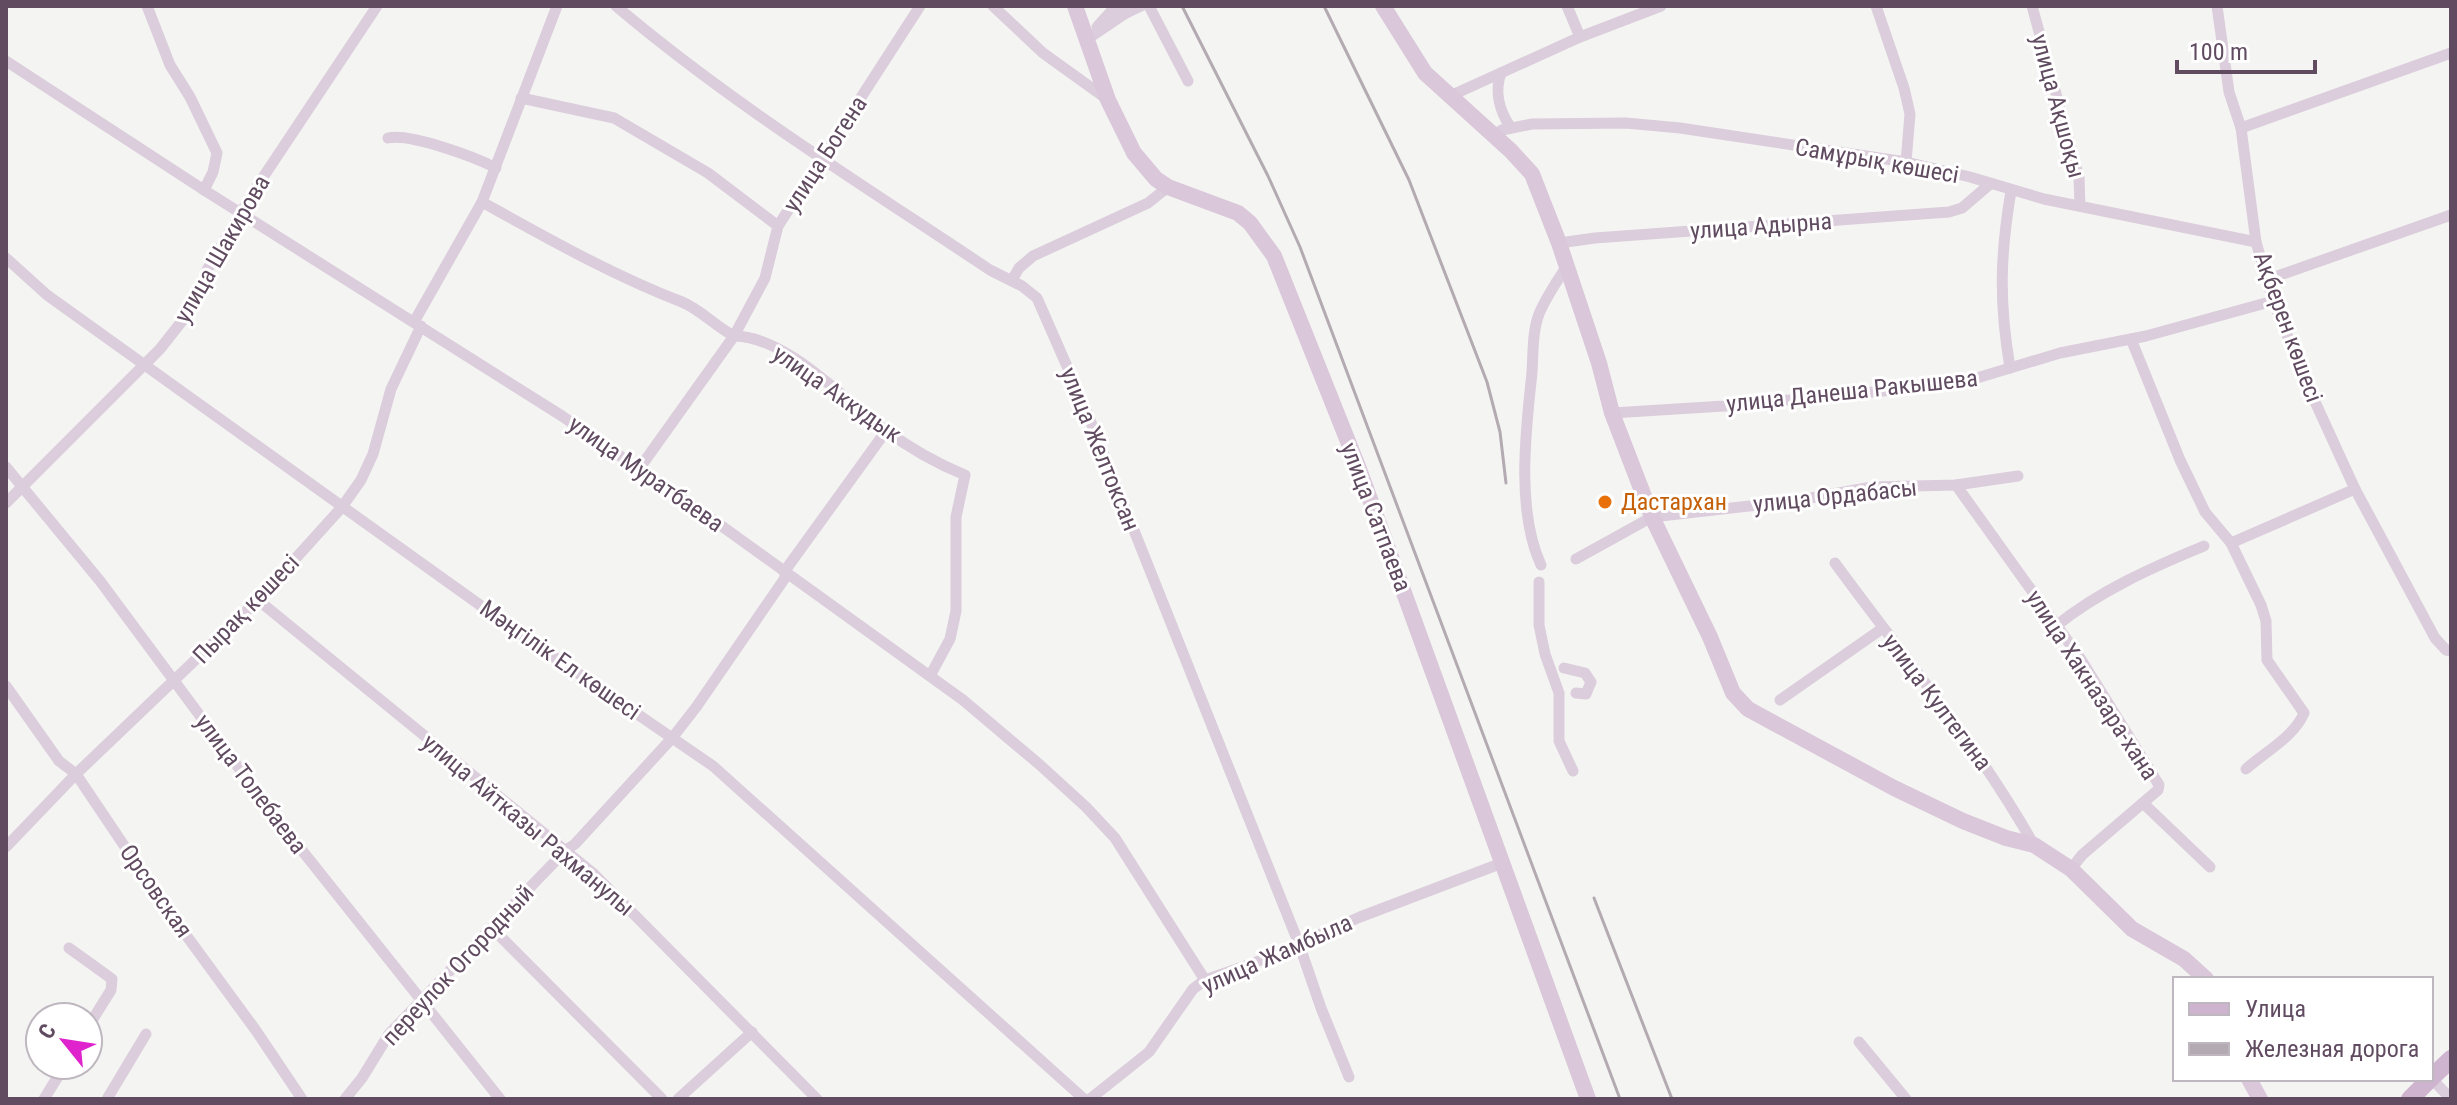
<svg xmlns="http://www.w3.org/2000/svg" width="2457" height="1105" font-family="'Roboto Condensed',sans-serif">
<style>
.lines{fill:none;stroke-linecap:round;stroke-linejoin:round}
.street{stroke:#dbcddb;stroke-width:11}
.secondary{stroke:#dac7d9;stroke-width:16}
.primary{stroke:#cfb4cf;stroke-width:18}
.rail{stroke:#b3aab2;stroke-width:3}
.food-dot{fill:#e8710a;stroke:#fff;stroke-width:3}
.labels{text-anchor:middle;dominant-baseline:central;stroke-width:6;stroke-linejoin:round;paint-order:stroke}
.street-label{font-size:24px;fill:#604b60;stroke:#fff}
.food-label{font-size:24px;fill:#c56008;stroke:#fff;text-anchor:start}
</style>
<rect width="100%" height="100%" fill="#f4f5f3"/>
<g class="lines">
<g class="street">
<path d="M147,6L170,65L190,97L217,153L213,172L204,190"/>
<path d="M616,6C733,105 863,185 990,270L1022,286L1037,298L1084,405L1299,944L1321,1008L1349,1077"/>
<path d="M993,6L1043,53L1107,99"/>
<path d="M1149,6L1188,81"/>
<path d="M1567,6L1580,37"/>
<path d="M1876,6L1904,88L1910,114L1906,162"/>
<path d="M2032,6L2079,178L2080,206"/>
<path d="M2217,6L2229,92L2241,128L2256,242L2273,301L2311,393L2355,489L2435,638L2446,650L2451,651"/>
<path d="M1120,11L1126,13L1141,6"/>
<path d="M1097,27L1116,6"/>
<path d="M1086,40L1126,13"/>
<path d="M6,61L204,190L562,416L712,519L963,700L1040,765L1086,807L1115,838L1205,980"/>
<path d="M1501,73C1494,92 1500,112 1511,128"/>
<path d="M1450,96L1580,37L1661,6"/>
<path d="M521,98L614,118L708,173L778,226"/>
<path d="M2241,128L2451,53"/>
<path d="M1494,135L1502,130L1532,124L1626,123L1680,128L1906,162L1970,177L2044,199L2256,242"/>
<path d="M388,138C410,133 475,157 496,168"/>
<path d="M482,202C547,238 612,275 682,302C700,309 716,327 734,336C786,336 844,400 884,429C908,447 938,464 965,475L956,517V611L950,639L930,676"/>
<path d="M1559,243L1595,238L1949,212L1962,208L1990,184"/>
<path d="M6,258L47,295L512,628L713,766L1084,1099"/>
<path d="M1012,280L1019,268L1033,256L1148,203L1168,187"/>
<path d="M2266,280L2451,215"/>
<path d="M414,322L482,202L557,6"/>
<path d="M2131,339L2180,460L2205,512L2231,543L2261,605L2266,621L2267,660L2304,713C2294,737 2265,752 2246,769"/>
<path d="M2010,368C1999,302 2000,256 2011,191"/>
<path d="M1612,413L1724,406L1957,384L2060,353L2146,336L2273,301"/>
<path d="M6,467L100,581L273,814L500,1099"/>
<path d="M639,469L734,336L765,278L778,226L920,6"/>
<path d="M1956,485L2080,658L2159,785L2158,790L2082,855L2071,869"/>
<path d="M6,503L160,349L190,311L201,291L207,270L252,194L377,6"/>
<path d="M2231,543L2355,489"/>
<path d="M1576,559L1652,517L1794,501L1872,487L1956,485L2018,476"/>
<path d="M1835,563C1903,656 1977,744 2034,845"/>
<path d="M1541,565C1517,513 1525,437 1531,382C1534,360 1531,335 1539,314C1546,297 1557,281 1567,266"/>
<path d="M784,572L886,431"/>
<path d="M1539,582V625L1545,654L1559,693V741L1573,771"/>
<path d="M258,600L594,874L817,1099"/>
<path d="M2056,626C2099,591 2153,567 2204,546"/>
<path d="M1564,668L1585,673L1591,682L1586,694L1576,693"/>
<path d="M6,686L59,761L76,774L164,905L257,1032L302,1099"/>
<path d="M1780,700L1883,628"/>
<path d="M2143,803L2210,867"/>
<path d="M6,847L76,774L258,600L342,507L361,480L373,454L391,389L421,326"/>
<path d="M492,928L662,1099"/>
<path d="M69,948L112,979L111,990L88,1027"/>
<path d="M1859,1042L1906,1099"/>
<path d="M2431,1078L2451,1099"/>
<path d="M44,1099L65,1065"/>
<path d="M107,1099L146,1034"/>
<path d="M345,1099L362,1078L389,1034L566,850L575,844L673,737L697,706L787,575"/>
<path d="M678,1099L752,1032"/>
<path d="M1090,1099L1149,1052L1193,989L1205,980L1254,963L1360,917L1502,863"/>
</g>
<g class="secondary">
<path d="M1075,6L1108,100L1134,153L1156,179L1168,187L1238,213L1250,223L1274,256L1359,469L1588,1099"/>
<path d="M1383,6L1425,73L1511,151L1532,174L1559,243L1599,363L1612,413L1652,517L1710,637L1733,693L1748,709L1894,788L1963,821L2006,838L2034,845L2071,869L2132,929L2184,959L2206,979"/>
<path d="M2249,1079L2260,1099"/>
</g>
<g class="primary">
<path d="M2431,1078L2451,1059"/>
<path d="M2410,1099L2430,1079"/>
</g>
<g class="rail">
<path d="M1182,6L1268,176L1300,247L1620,1099"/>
<path d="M1324,6L1409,180L1487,382L1500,432L1506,483"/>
<path d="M1594,898L1672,1099"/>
</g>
</g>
<circle class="food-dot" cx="1605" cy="502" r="8"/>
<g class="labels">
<g class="street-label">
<text transform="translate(2058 106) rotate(75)">улица Ақшоқы</text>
<text transform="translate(825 154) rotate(-57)">улица Богена</text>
<text transform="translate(1877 161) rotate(10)">Самұрық көшесі</text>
<text transform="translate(1761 226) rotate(-4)">улица Адырна</text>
<text transform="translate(222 249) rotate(-60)">улица Шакирова</text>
<text transform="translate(2288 327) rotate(70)">Ақберен көшесі</text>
<text transform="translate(1852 391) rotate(-6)">улица Данеша Ракышева</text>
<text transform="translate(837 394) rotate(35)">улица Аккудык</text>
<text transform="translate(1100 449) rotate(68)">улица Желтоксан</text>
<text transform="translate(646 474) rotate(35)">улица Муратбаева</text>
<text transform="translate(1835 496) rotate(-6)">улица Ордабасы</text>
<text transform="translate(1376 517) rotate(69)">улица Сатпаева</text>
<text transform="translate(246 609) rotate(-46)">Пырақ көшесі</text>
<text transform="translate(560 660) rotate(35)">Мәңгілік Ел көшесі</text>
<text transform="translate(2092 685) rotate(57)">улица Хакназара-хана</text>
<text transform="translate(1937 702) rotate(53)">улица Култегина</text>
<text transform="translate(251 784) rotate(53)">улица Толебаева</text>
<text transform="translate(528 825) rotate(40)">улица Айтказы Рахманулы</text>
<text transform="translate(156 891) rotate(55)">Орсовская</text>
<text transform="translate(1277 954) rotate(-24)">улица Жамбыла</text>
<text transform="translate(458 965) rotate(-47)">переулок Огородный</text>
</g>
<g class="food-label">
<text x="1621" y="502">Дастархан</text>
</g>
</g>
<rect width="2457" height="1105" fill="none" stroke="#604b60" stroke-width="16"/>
<rect x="2173" y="977" width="260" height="104" fill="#ffffff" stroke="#bfb7bf" stroke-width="2"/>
<rect x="2189" y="1003" width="40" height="12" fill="#cfb4cf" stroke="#bfb7bf" stroke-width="2"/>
<text x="2245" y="1017" font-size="24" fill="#604b60">Улица</text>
<rect x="2189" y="1043" width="40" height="12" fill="#b3aab2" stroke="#bfb7bf" stroke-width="2"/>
<text x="2245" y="1057" font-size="24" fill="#604b60">Железная дорога</text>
<g transform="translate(64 1041) rotate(300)"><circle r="38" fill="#ffffff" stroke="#bfb7bf" stroke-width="2"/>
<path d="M0-6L14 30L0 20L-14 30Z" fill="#df23cd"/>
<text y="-12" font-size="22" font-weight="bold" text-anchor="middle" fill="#604b60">С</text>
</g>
<path d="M2177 60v12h138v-12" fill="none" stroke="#604b60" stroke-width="4"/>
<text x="2189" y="60" font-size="24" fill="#604b60" stroke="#ffffff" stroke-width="6" paint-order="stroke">100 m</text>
</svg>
